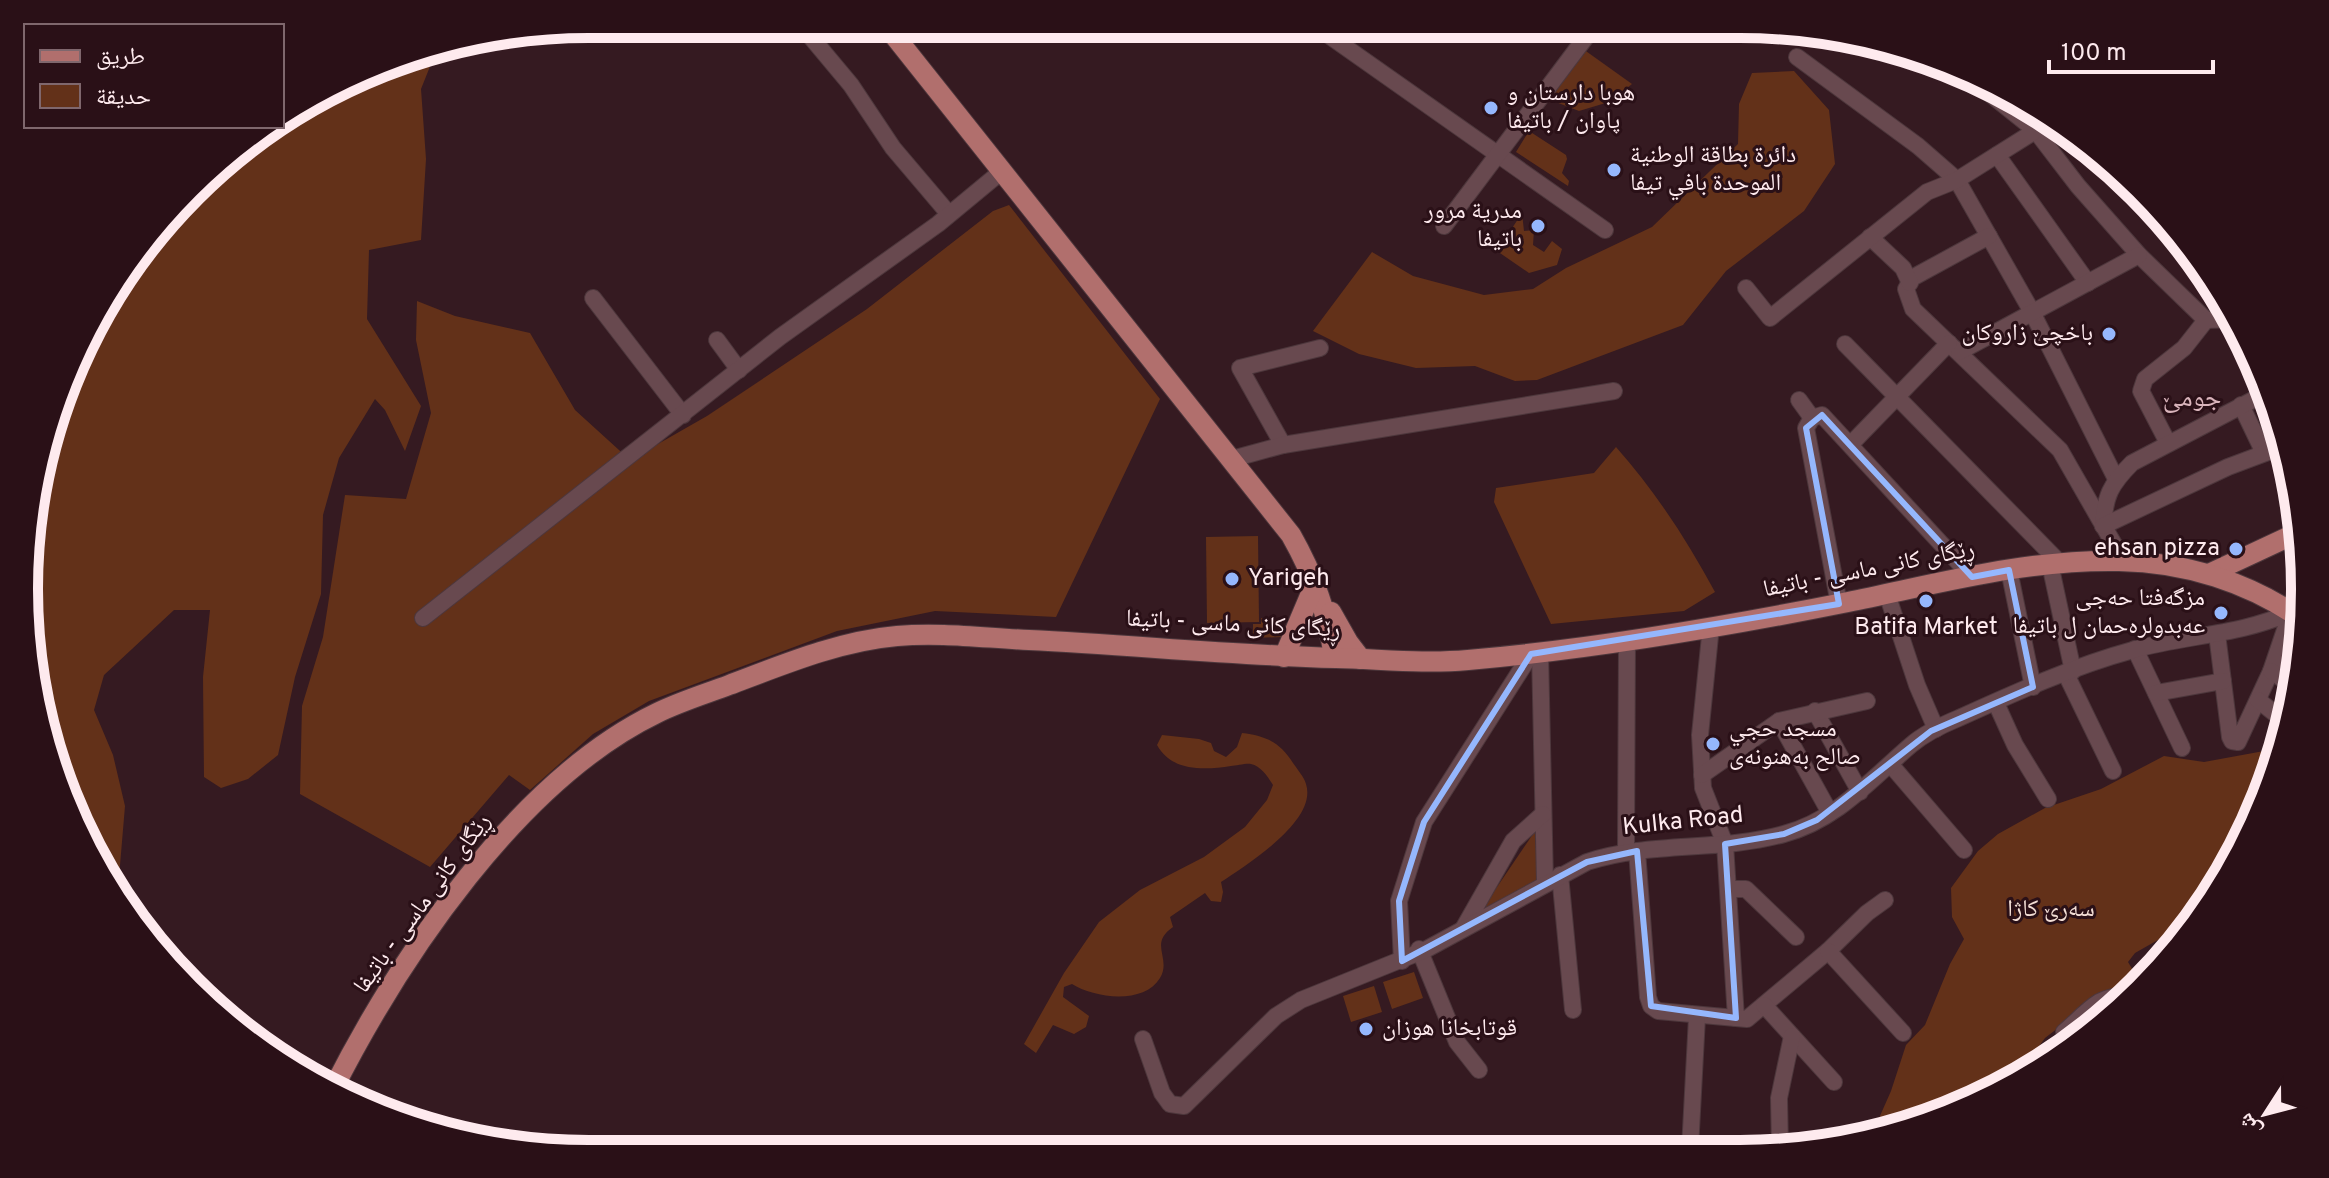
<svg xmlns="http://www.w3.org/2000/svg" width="2329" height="1178" font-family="Overpass,'Noto Naskh Arabic',sans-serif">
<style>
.green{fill:#633119}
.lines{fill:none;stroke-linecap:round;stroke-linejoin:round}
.minor-casing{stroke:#4d373c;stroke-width:18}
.major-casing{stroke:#4d373c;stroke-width:22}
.minor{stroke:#68494f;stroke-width:16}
.major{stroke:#b16f6d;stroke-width:20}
.marked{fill:none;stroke:#95b7fd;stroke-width:6;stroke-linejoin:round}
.poi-dot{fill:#95b7fd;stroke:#2a1017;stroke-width:3}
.labels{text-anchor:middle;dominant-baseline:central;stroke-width:6;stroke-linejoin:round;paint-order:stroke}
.poi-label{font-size:24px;fill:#feeaee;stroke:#2a1017;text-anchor:start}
.street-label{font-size:24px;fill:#feeaee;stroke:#2a1017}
.park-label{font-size:24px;fill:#f3ded5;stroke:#2a1017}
.neighbourhood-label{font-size:26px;fill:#dab5bc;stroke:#2a1017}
.rim{fill:none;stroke:#feeaee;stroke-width:10}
</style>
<rect width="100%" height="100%" fill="#351a21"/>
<g class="green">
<path d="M437,49L421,89L426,159L421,240L369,250L367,319L421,406L405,451L385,410L375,399L339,458L323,515L321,594L295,677L278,755L248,779L221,788L204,777L203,677L210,610H174L104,675L94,710L113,755L125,806L118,889L82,838L29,662L35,486L52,459L58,417L100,306L165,216L245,141L273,126H282V121L407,54Z"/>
<path d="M1583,49L1632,84L1609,102L1579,111L1548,99Z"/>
<path d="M1794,71L1829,110L1835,164L1804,211L1726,271L1683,325L1537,380L1515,381L1475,366L1416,368L1359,354L1313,331L1372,252L1413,276L1484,295L1533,289L1566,268L1652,227L1738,144L1739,104L1752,73Z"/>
<path d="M1529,131L1566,155L1567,159L1562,173L1569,181L1568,186L1516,152Z"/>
<path d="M1009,205L1160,399L1056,617L935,611L837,631L649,701L593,734L530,790L509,775L430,867L300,794L302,706L323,637L345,495L406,499L431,413L416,340L417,301L455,316L530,333L575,410L630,460L707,416L867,309L993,211Z"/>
<path d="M1522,213L1524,231L1534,230L1533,245L1544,252L1552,241L1562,249L1557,265L1529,273L1497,251Z"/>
<path d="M1616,447C1655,491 1687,540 1715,592L1684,611L1551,624L1494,502L1496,488L1594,473Z"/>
<path d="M1258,536L1259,622L1207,623L1206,537Z"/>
<path d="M1261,618L1277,622L1276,629L1284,632L1282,637L1253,638V624H1261Z"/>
<path d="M1242,733C1266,736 1280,742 1293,763C1297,769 1304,777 1306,784C1318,821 1246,865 1221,882L1223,892L1221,902L1211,901L1205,893L1170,917L1173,927C1148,944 1172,958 1160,978C1144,1005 1094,998 1072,984L1064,987L1063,997L1089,1016L1086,1027L1074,1034L1053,1025L1036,1053L1024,1044L1064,973L1099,922L1140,890L1204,857L1245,827L1267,800L1273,785C1268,777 1261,766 1251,764C1246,763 1236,766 1231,766C1204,770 1172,772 1157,745L1162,735L1199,739L1211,743L1214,751L1226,757L1237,747Z"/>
<path d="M2264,751L2277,759L2247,838L2193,920L2135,953L2128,962L2137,977L2116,986L2097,998L2045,1038L2018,1075L1957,1111L1872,1134L1891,1091L1906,1045L1925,1025L1950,964L1964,939L1952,917L1951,888L1978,851L1998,834L2045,808L2101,789L2164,756L2204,762Z"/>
<path d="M1535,831L1538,882L1476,918Z"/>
<path d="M1414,972L1423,998L1392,1009L1383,982Z"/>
<path d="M1374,986L1382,1012L1351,1022L1343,996Z"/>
</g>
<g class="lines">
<defs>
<g id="minor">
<path d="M800,24L851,85L893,148L949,214"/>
<path d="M1314,25L1605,230"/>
<path d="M1797,57L1918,146L1957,180L2032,312L2116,479"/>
<path d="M1964,73L2035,130L2078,186L2139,255L2206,320L2235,319"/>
<path d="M1997,155L2088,283"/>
<path d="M1444,226L1595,25"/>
<path d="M1989,236L1912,278L1906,289L1913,309L2060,450L2123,560"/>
<path d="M1870,237L1903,268L1910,283"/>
<path d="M1746,288L1770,318L1927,192L1957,180L2051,121"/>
<path d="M593,298L683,415"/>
<path d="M717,340L739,370"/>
<path d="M1845,344L2060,563"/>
<path d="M1959,352L2139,255"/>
<path d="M1799,400L1812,418"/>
<path d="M2241,405L2264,453"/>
<path d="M2168,443L2141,391L2145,379L2184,348L2206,320"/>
<path d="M1851,444L1949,343"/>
<path d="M1283,445L1240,368L1320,348"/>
<path d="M1232,459L1283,445L1614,391"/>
<path d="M2103,526C2105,496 2110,485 2132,463L2268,392"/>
<path d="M2103,526L2228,467L2284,446"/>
<path d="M2050,564L2073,671"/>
<path d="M2009,570L2033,687"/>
<path d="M1887,594L1917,685L1936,729"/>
<path d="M1839,604L1806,428L1812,418L1822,415L1972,577"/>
<path d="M423,618L780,337L938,224L1002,171"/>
<path d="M1711,626L1700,735L1703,788L1725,844L1736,1018"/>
<path d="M2217,634L2230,737L2232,741L2238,742L2271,671L2291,612"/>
<path d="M2135,649L2182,748"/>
<path d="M1540,652L1545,883"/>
<path d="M2271,671L2294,687"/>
<path d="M2066,674L2113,771"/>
<path d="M2156,693L2223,681"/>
<path d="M2258,700L2288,724"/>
<path d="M1996,703L2015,745L2048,799"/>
<path d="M1815,711L1860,792"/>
<path d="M1779,721L1830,813"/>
<path d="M1891,765L1964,850"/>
<path d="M1702,775L1779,721L1867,701"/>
<path d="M1637,851L1648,997L1651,1006L1658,1011L1747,1019L1828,951L1867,913L1885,900"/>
<path d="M1626,852L1627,640"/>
<path d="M1560,875L1573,1010"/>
<path d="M1728,889H1746L1796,937"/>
<path d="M1463,929L1513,841L1543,814"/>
<path d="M1419,949L1457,1042L1479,1070"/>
<path d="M1828,951L1903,1033"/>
<path d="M1402,961L1399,901L1424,822L1531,654"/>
<path d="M1764,1005L1834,1082"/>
<path d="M1143,1039L1162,1093L1170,1104L1184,1106L1276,1016L1301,1000L1425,950L1587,862C1650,841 1720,852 1784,834C1837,820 1871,779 1911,745C1925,733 1942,725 1959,718C2014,693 2074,666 2133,650C2186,635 2241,635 2291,612"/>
<path d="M2074,1043L2064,1032C2075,1023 2086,1010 2099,1002C2111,995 2123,997 2135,990"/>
<path d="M1690,1149L1697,1017"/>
<path d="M1780,1149L1779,1098L1792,1036"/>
</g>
<g id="major">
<path d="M885,24L1291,535C1312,572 1328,615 1334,657"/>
<path d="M2211,573L2301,531"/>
<path d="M1331,612L1348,642L1361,659"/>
<path d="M1284,657L1312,591"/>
<path d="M332,1091C400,957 518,780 657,713C679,702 705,694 729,685C782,665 839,641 897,636C940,632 985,638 1029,640C1131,645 1233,655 1336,658C1380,659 1423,664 1468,660C1595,649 1723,627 1848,602C1937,584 2027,559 2119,561C2184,562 2250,582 2304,621"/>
</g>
</defs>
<use href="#minor" class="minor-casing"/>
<use href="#major" class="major-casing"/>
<use href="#minor" class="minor"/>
<use href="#major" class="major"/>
</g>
<path class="marked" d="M1822,415L1972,577L2009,570L2033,687L1931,731L1817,820L1784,834L1725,844L1736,1018L1651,1006L1637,851L1587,862L1402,961L1399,901L1424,822L1531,654L1839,604L1806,428Z"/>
<g class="poi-dot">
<circle cx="1491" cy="108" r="8"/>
<circle cx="1614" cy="170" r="8"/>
<circle cx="1538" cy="226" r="8"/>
<circle cx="2109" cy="334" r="8"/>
<circle cx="2236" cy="549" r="8"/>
<circle cx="1232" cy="579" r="8"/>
<circle cx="1926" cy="601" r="8"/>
<circle cx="2221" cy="613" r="8"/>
<circle cx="1713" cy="744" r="8"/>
<circle cx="1366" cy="1029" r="8"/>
</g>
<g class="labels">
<g class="poi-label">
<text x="1507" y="94">هوبا دارستان و<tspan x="1507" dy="28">پاوان / باتيفا</tspan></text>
<text x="1630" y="156">دائرة بطاقة الوطنية<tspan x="1630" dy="28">الموحدة بافي تيفا</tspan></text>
<text x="1522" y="212" text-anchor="end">مدرية مرور<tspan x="1522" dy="28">باتيفا</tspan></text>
<text x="2093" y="334" text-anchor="end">باخچێ زاروکان</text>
<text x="2220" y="549" text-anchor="end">ehsan pizza</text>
<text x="1248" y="579">Yarigeh</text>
<text x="2205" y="599" text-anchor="end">مزگەفتا حەجی<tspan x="2205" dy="28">عەبدولرەحمان ل باتیفا</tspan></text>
<text x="1926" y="628" text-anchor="middle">Batifa Market</text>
<text x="1729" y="730">مسجد حجي<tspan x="1729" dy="28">صالح بەھنونەی</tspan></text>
<text x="1382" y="1029">قوتابخانا هوزان</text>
</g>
<g class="street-label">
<text transform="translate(1869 570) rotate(-11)">ڕێگای کانی ماسی - باتيفا</text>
<text transform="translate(1233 625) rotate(3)">ڕێگای کانی ماسی - باتيفا</text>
<text transform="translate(1683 822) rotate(-6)">Kulka Road</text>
<text transform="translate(423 904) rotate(-54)">ڕێگای کانی ماسی - باتيفا</text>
</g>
<g class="park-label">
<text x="2051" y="910">سەرێ کاژا</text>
</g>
<g class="neighbourhood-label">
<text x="2192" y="399">جومێ</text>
</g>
</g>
<path d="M0 0H2329V1178H0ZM589 38H1740A551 551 0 0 1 2291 589V589A551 551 0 0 1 1740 1140H589A551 551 0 0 1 38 589V589A551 551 0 0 1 589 38Z" fill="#2a1017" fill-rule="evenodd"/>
<path class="rim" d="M589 38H1740A551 551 0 0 1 2291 589V589A551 551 0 0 1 1740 1140H589A551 551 0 0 1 38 589V589A551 551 0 0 1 589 38Z"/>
<rect x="24" y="24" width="260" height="104" fill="#2a1017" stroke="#7f676d" stroke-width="2"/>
<rect x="40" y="50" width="40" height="12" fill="#b16f6d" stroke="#7f676d" stroke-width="2"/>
<text x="96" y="64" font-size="24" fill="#feeaee">طريق</text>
<rect x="40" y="84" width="40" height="24" fill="#633119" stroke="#7f676d" stroke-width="2"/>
<text x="96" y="104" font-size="24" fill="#feeaee">حديقة</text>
<g transform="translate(2265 1114) rotate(234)" stroke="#2a1017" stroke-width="6" paint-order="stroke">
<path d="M0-6L14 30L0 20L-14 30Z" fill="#feeaee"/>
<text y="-12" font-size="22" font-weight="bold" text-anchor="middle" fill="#feeaee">ش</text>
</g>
<path d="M2049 60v12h164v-12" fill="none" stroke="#feeaee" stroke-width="4"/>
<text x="2061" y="60" font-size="24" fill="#feeaee" stroke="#2a1017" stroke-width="6" paint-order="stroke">100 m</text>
</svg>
